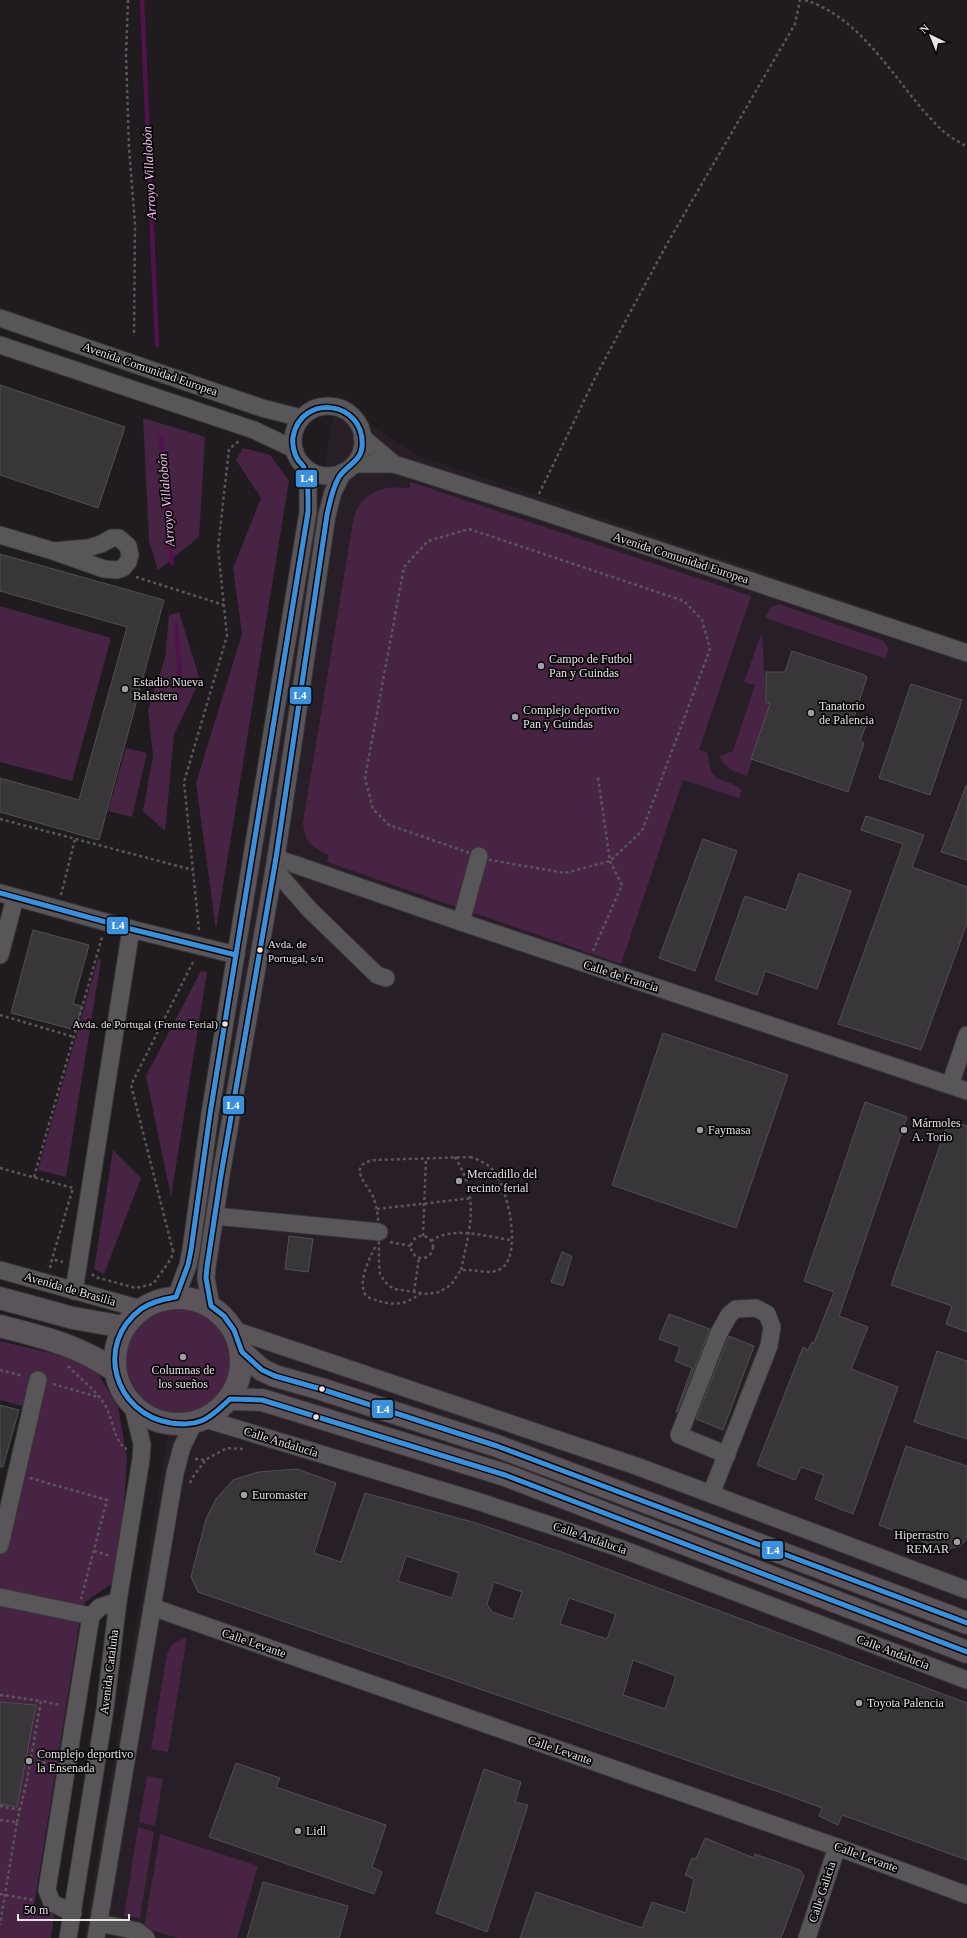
<svg xmlns="http://www.w3.org/2000/svg" width="967" height="1938" font-family="'Times New Roman',serif">
<style>
.built{fill:#281e27}
.green{fill:#472444}
.lines{fill:none;stroke-linecap:round;stroke-linejoin:round}
.stream{stroke:#52124e;stroke-width:4.5}
.building{fill:#393639;stroke:#524f52;fill-rule:evenodd}
.minor-casing{stroke:#393638;stroke-width:19}
.major-casing{stroke:#393638;stroke-width:24}
.path{stroke:#5a575a;stroke-width:2.5;stroke-dasharray:3 3;stroke-linecap:butt}
.minor{stroke:#595659;stroke-width:17}
.major{stroke:#5b545a;stroke-width:22}
.bus-1-casing{stroke:#080608;stroke-width:8}
.bus-1{stroke:#3a90db;stroke-width:5}
.poi-dot{fill:#a19da0;stroke:#080608;stroke-width:1.5}
.bus-dot{fill:#e7e3e6;stroke:#080608;stroke-width:1.5}
.labels{text-anchor:middle;dominant-baseline:central;stroke-width:3.5;stroke-linejoin:round;paint-order:stroke}
.bus-label{font-size:11px;fill:#e7e3e6;stroke:#080608;text-anchor:start}
.street-label{font-size:12px;fill:#e7e3e6;stroke:#080608}
.poi-label{font-size:12px;fill:#e7e3e6;stroke:#080608;text-anchor:start}
.water-label{font-size:13px;font-style:italic;fill:#fbc0f4;stroke:#080608}
.line-badge{stroke:#080608;stroke-width:1.5}
.badge-label{font-size:11px;text-anchor:middle;font-weight:bold;fill:#fff}
</style>
<rect width="100%" height="100%" fill="#1f1b1f"/>
<path class="built" d="M335,402L418,455L967,642V1938H84L180,1362Z"/>
<g class="green">
<path d="M143,418L205,437L199,537L158,570L149,541Z"/>
<path d="M243,448L270,455L289,481L216,929L196,783L242,634L233,568L261,498L236,460Z"/>
<path d="M411,482L751,596L699,750L708,753C709,786 722,775 742,790L739,798L683,780L621,964L327,862L329,855C312,847 304,842 303,822L354,516C362,492 386,484 409,489Z"/>
<path d="M779,604L884,641L888,649L886,659L765,618L771,607Z"/>
<path d="M0,606L111,638L72,781L0,762Z"/>
<path d="M179,612L200,680L174,735L165,831L143,811L153,755L148,710L165,658L169,615Z"/>
<path d="M762,632L766,702L770,704L747,776C735,771 723,769 720,756L733,751L755,685L744,682Z"/>
<path d="M126,748L147,753L132,817L108,811Z"/>
<path d="M98,959L101,960L66,1177L38,1170Z"/>
<path d="M201,971L207,972L171,1197L146,1076Z"/>
<path d="M113,1150L141,1178L104,1274L94,1269Z"/>
<circle cx="178" cy="1361" r="63"/>
<path d="M0,1341L59,1355L94,1367L118,1407L127,1458L124,1503L113,1583L85,1602L80,1620L34,1906L49,1909L54,1916L51,1938H0V1519L32,1409L0,1400Z"/>
<path d="M187,1637L168,1752L151,1749L167,1654C171,1643 176,1641 187,1637Z"/>
<path d="M147,1776L163,1779L155,1826L139,1822Z"/>
<path d="M138,1827L154,1832L140,1918L124,1916Z"/>
<path d="M160,1834L258,1866L237,1938H178L144,1928Z"/>
</g>
<g class="lines">
<g class="stream">
<path d="M142,0L157,345"/>
<path d="M161,437L172,563"/>
<path d="M176,626L181,688"/>
</g>
</g>
<g class="building">
<path d="M0,385L125,427L98,508L0,475Z"/>
<path d="M0,554L164,600L99,840L0,812V778L79,800L127,627L0,591Z"/>
<path d="M792,651L862,674L867,677L853,720L866,725L860,741L864,743L848,792L751,759L770,704L766,702V672H785Z"/>
<path d="M911,684L962,700L930,795L879,778Z"/>
<path d="M966,786H967V860L941,852Z"/>
<path d="M866,816L924,835L912,867L967,887V923L921,1050L838,1024L903,844L861,830Z"/>
<path d="M703,839L737,851L695,971L659,958Z"/>
<path d="M799,873L851,891L817,989L765,971L757,995L715,980L745,896L786,910Z"/>
<path d="M33,930L89,945L73,1004L82,1006L75,1030L11,1013Z"/>
<path d="M663,1033L788,1075L736,1228L612,1185Z"/>
<path d="M865,1102L907,1117L839,1316L868,1327L851,1369L898,1387L853,1514L815,1499L824,1475L801,1467L795,1480L757,1465L803,1347L808,1350L812,1342L814,1343L834,1292L804,1281Z"/>
<path d="M949,1120L967,1126V1332L946,1324L952,1306L891,1285Z"/>
<path d="M289,1236L313,1239L308,1272L285,1269Z"/>
<path d="M562,1252L572,1256L563,1286L551,1282Z"/>
<path d="M669,1314L710,1329L677,1412H676L692,1368L675,1361L680,1347L659,1339Z"/>
<path d="M729,1336L754,1346L723,1430L696,1419Z"/>
<path d="M937,1351L967,1361V1439L914,1422Z"/>
<path d="M0,1405L19,1410L3,1467H0Z"/>
<path d="M906,1446L967,1466V1539L960,1546L948,1549H942L879,1525Z"/>
<path d="M297,1469L336,1483L314,1553L341,1562L365,1493L476,1523L564,1553L967,1703V1860L842,1815L838,1825L819,1816L822,1808L779,1792L198,1592L191,1577L206,1519L216,1499L233,1480L258,1472ZM406,1556L459,1573L452,1598L398,1581ZM494,1582L522,1592L513,1619L492,1612L487,1604ZM569,1598L616,1614L607,1639L560,1624ZM633,1660L676,1676L665,1709L623,1695Z"/>
<path d="M0,1702L36,1705L17,1807L0,1804Z"/>
<path d="M236,1763L280,1778L276,1787L386,1825L372,1867L382,1872L374,1894L209,1837Z"/>
<path d="M484,1769L521,1782L515,1802L528,1805L487,1932L436,1913Z"/>
<path d="M705,1838L754,1858L755,1854L800,1870L804,1876L781,1938H520L536,1892L642,1928L652,1902L686,1913L694,1879L685,1875L692,1858L696,1859Z"/>
<path d="M263,1882L348,1906L339,1938H247Z"/>
</g>
<g class="lines">
<defs>
<g id="minor">
<path d="M0,318L262,408L301,418"/>
<path d="M0,345L254,430L294,449"/>
<circle cx="328" cy="441" r="35"/>
<path d="M362,437L394,464"/>
<path d="M354,464H394L532,508L967,653"/>
<path d="M0,535L53,551L104,569L117,570L123,568L128,562L130,555L128,546L119,538H112L101,544L88,548L53,551"/>
<path d="M276,858L461,922L967,1091"/>
<path d="M274,869L309,909L377,975L386,978"/>
<path d="M0,893L131,929L236,955"/>
<path d="M461,922L479,856"/>
<path d="M0,955L15,898"/>
<path d="M950,1085L967,1035"/>
<path d="M215,1216L379,1232"/>
<path d="M0,1270L141,1309"/>
<path d="M74,1291L131,929"/>
<path d="M176,1297L188,1265L191,1250L210,1114L308,512V487L305,468"/>
<path d="M211,1306L206,1278L207,1267L221,1175L276,858L327,515L333,492L343,472"/>
<path d="M234,1330L639,1467L967,1590"/>
<path d="M205,1419L477,1501L619,1548L967,1680"/>
<path d="M711,1494L769,1346L772,1327L767,1314L756,1308L736,1309L729,1315L719,1333L679,1435L727,1455"/>
<path d="M0,1545L38,1380"/>
<path d="M0,1597L91,1616"/>
<path d="M152,1607L837,1847L967,1895"/>
<path d="M73,1913L52,1903L47,1890L91,1616L100,1607L118,1601"/>
<path d="M99,1923L137,1931L146,1938"/>
<path d="M68,1938L105,1709L118,1601L141,1459L142,1444L133,1407"/>
<path d="M96,1938L175,1473L182,1447L193,1424"/>
<path d="M807,1938L837,1847"/>
</g>
<g id="major">
<circle cx="178" cy="1361" r="63"/>
<path d="M0,1298L73,1318L124,1327"/>
<path d="M0,1326C42,1337 79,1345 115,1371"/>
<path d="M242,1352L262,1370L275,1376L321,1389L497,1446L967,1623"/>
<path d="M230,1399L262,1400L272,1403L505,1475L967,1652"/>
</g>
</defs>
<use href="#minor" class="minor-casing"/>
<use href="#major" class="major-casing"/>
<g class="path">
<path d="M128,0L126,56L129,148L135,224L134,336"/>
<path d="M805,0C868,20 898,90 944,132C951,138 960,142 967,147"/>
<path d="M539,494L597,374L668,242L795,24L800,0"/>
<path d="M469,529L684,601L702,620L710,649L642,831L610,861L565,873L490,860L389,825L373,809L365,778L404,567L428,541Z"/>
<path d="M136,577L224,605"/>
<path d="M0,819L193,870"/>
<path d="M61,895L75,839"/>
<path d="M199,930L184,782L227,636L218,548L229,449L239,441"/>
<path d="M593,951L622,885L610,861L598,777"/>
<path d="M0,1015L74,1037"/>
<path d="M455,1157C480,1198 470,1227 461,1270"/>
<path d="M470,1157C480,1160 489,1164 495,1173C508,1190 522,1253 502,1268C490,1277 473,1267 460,1271L451,1285L439,1292L428,1294L395,1289C388,1286 384,1281 380,1274C377,1249 382,1223 374,1199C371,1190 358,1178 360,1169C362,1162 369,1161 375,1160Z"/>
<path d="M0,1168L73,1188L52,1259"/>
<path d="M34,1177L102,937"/>
<path d="M377,1209L472,1198"/>
<path d="M423,1236L426,1158"/>
<circle cx="422" cy="1247" r="11"/>
<path d="M431,1241C453,1225 487,1237 511,1240"/>
<path d="M390,1242L411,1246"/>
<path d="M375,1247C369,1260 356,1284 367,1297C389,1305 402,1308 421,1293"/>
<path d="M173,1251L131,1085L194,960"/>
<path d="M50,1268L52,1259L63,1262"/>
<path d="M92,1274L95,1277L136,1288L153,1284L171,1259L173,1251L174,1252"/>
<path d="M414,1292L419,1258"/>
<path d="M68,1366C80,1379 95,1389 105,1405C113,1419 113,1436 124,1448L127,1449"/>
<path d="M0,1370L23,1376"/>
<path d="M53,1384L98,1397"/>
<path d="M195,1459L205,1460L227,1448L244,1449"/>
<path d="M30,1478L107,1500L81,1599"/>
<path d="M190,1483L194,1475L205,1461"/>
<path d="M94,1551L110,1556"/>
<path d="M0,1695L41,1701"/>
<path d="M31,1760L53,1764"/>
<path d="M0,1806L20,1810"/>
<path d="M0,1820L17,1822L0,1925"/>
<path d="M17,1822L27,1780L41,1701L61,1705"/>
<path d="M0,1894L34,1900"/>
</g>
<use href="#minor" class="minor"/>
<use href="#major" class="major"/>
<defs>
<g id="bus-1">
<path d="M0,893L131,929L236,955"/>
<path d="M967,1623L497,1446L321,1389L275,1376L262,1370L242,1352L234,1330L224,1316L211,1306L206,1278L207,1267L221,1175L276,858L327,515C330,502 332,489 339,477C346,466 361,461 362,447C366,401 301,392 293,437C292,444 294,454 298,460C301,464 304,465 305,470C309,483 308,498 308,512L210,1114L191,1250L188,1265L176,1297C164,1299 151,1302 141,1309C94,1344 114,1414 171,1423C181,1424 191,1425 201,1421C212,1417 221,1407 230,1399L262,1400L272,1403L505,1475L967,1652"/>
</g>
</defs>
<use href="#bus-1" class="bus-1-casing"/>
<use href="#bus-1" class="bus-1"/>
</g>
<g class="poi-dot">
<circle cx="541" cy="666" r="4"/>
<circle cx="125" cy="689" r="4"/>
<circle cx="811" cy="713" r="4"/>
<circle cx="515" cy="717" r="4"/>
<circle cx="700" cy="1130" r="4"/>
<circle cx="904" cy="1130" r="4"/>
<circle cx="459" cy="1181" r="4"/>
<circle cx="183" cy="1357" r="4"/>
<circle cx="244" cy="1495" r="4"/>
<circle cx="957" cy="1542" r="4"/>
<circle cx="859" cy="1703" r="4"/>
<circle cx="29" cy="1761" r="4"/>
<circle cx="298" cy="1831" r="4"/>
</g>
<g class="bus-dot">
<circle cx="260" cy="950" r="3.5"/>
<circle cx="225" cy="1024" r="3.5"/>
<circle cx="322" cy="1389" r="3.5"/>
<circle cx="316" cy="1417" r="3.5"/>
</g>
<g class="labels">
<g class="bus-label">
<text x="268" y="944">Avda. de<tspan x="268" dy="14">Portugal, s/n</tspan></text>
<text x="218" y="1024" text-anchor="end">Avda. de Portugal (Frente Ferial)</text>
</g>
<g class="street-label">
<text transform="translate(150 369) rotate(19)">Avenida Comunidad Europea</text>
<text transform="translate(681 558) rotate(18)">Avenida Comunidad Europea</text>
<text transform="translate(621 976) rotate(18)">Calle de Francia</text>
<text transform="translate(70 1289) rotate(16)">Avenida de Brasilia</text>
<text transform="translate(281 1442) rotate(17)">Calle Andalucía</text>
<text transform="translate(590 1538) rotate(19)">Calle Andalucía</text>
<text transform="translate(254 1643) rotate(19)">Calle Levante</text>
<text transform="translate(893 1652) rotate(21)">Calle Andalucía</text>
<text transform="translate(109 1672) rotate(-83)">Avenida Cataluña</text>
<text transform="translate(560 1750) rotate(19)">Calle Levante</text>
<text transform="translate(866 1857) rotate(20)">Calle Levante</text>
<text transform="translate(822 1892) rotate(-72)">Calle Galicia</text>
</g>
<g class="poi-label">
<text x="549" y="659">Campo de Futbol<tspan x="549" dy="14">Pan y Guindas</tspan></text>
<text x="133" y="682">Estadio Nueva<tspan x="133" dy="14">Balastera</tspan></text>
<text x="819" y="706">Tanatorio<tspan x="819" dy="14">de Palencia</tspan></text>
<text x="523" y="710">Complejo deportivo<tspan x="523" dy="14">Pan y Guindas</tspan></text>
<text x="912" y="1123">Mármoles<tspan x="912" dy="14">A. Torio</tspan></text>
<text x="708" y="1130">Faymasa</text>
<text x="467" y="1174">Mercadillo del<tspan x="467" dy="14">recinto ferial</tspan></text>
<text x="183" y="1370" text-anchor="middle">Columnas de<tspan x="183" dy="14">los sueños</tspan></text>
<text x="252" y="1495">Euromaster</text>
<text x="949" y="1535" text-anchor="end">Hiperrastro<tspan x="949" dy="14">REMAR</tspan></text>
<text x="867" y="1703">Toyota Palencia</text>
<text x="37" y="1754">Complejo deportivo<tspan x="37" dy="14">la Ensenada</tspan></text>
<text x="306" y="1831">Lidl</text>
</g>
<g class="water-label">
<text transform="translate(149 173) rotate(-93)">Arroyo Villalobón</text>
<text transform="translate(166 500) rotate(-95)">Arroyo Villalobón</text>
</g>
</g>
<g class="line-badge">
<rect x="295" y="469" width="23" height="19" rx="4" fill="#3a90db"/>
<rect x="289" y="686" width="23" height="19" rx="4" fill="#3a90db"/>
<rect x="106" y="916" width="23" height="19" rx="4" fill="#3a90db"/>
<rect x="222" y="1095" width="23" height="20" rx="4" fill="#3a90db"/>
<rect x="371" y="1399" width="23" height="20" rx="4" fill="#3a90db"/>
<rect x="761" y="1540" width="23" height="20" rx="4" fill="#3a90db"/>
</g>
<g class="badge-label">
<text x="307" y="482">L4</text>
<text x="300" y="699">L4</text>
<text x="118" y="929">L4</text>
<text x="233" y="1109">L4</text>
<text x="383" y="1413">L4</text>
<text x="773" y="1554">L4</text>
</g>
<g transform="translate(931 36) rotate(317)" stroke="#080608" stroke-width="3" paint-order="stroke">
<path d="M0-3L7 15L0 10L-7 15Z" fill="#e7e3e6"/>
<text y="-6" font-size="11" font-weight="bold" text-anchor="middle" fill="#e7e3e6">N</text>
</g>
<path d="M18 1914v6h111v-6" fill="none" stroke="#e7e3e6" stroke-width="2"/>
<text x="24" y="1914" font-size="12" fill="#e7e3e6" stroke="#080608" stroke-width="3" paint-order="stroke">50 m</text>
</svg>
